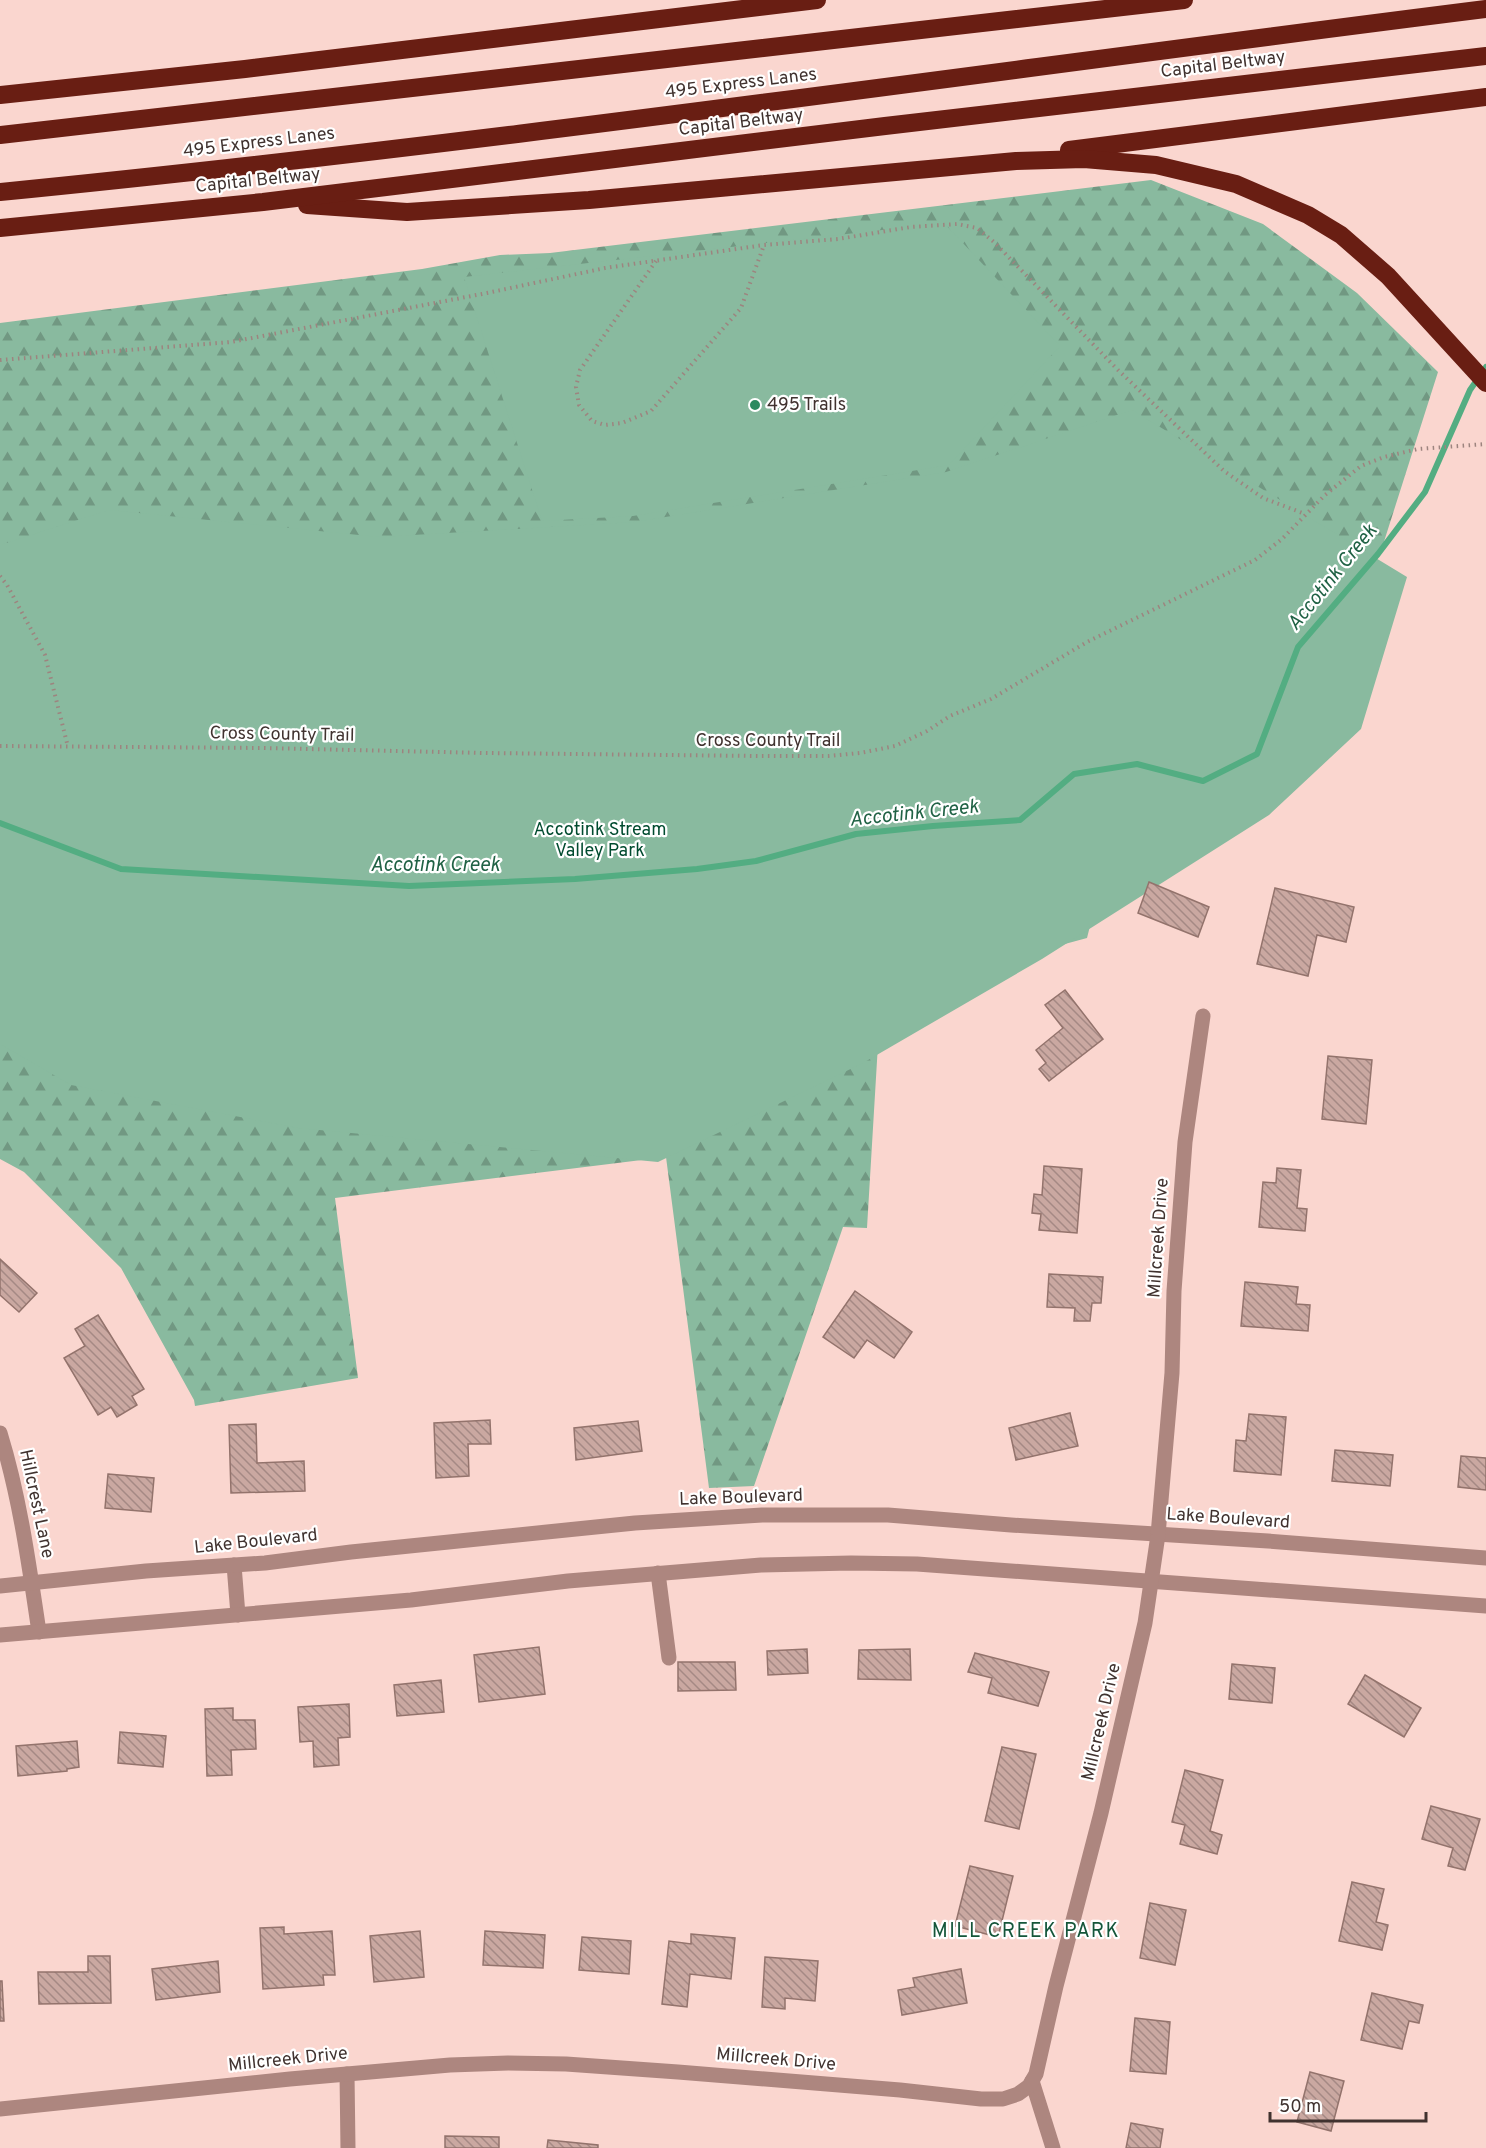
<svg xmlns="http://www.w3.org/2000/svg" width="1486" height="2148" font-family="Overpass,sans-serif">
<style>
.forest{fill:url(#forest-firs)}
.green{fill:#89ba9f}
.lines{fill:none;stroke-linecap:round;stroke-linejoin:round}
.stream{stroke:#53ad82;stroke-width:6}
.building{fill:url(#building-back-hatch);stroke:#93736c;stroke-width:1.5}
.path{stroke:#9d847f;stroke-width:4;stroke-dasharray:1.5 4.5;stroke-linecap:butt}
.minor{stroke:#ad867f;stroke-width:15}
.highway{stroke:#691e13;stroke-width:18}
.poi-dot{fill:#2d8a61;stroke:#fff;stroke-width:2}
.labels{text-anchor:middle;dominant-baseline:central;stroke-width:4.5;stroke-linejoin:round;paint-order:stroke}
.street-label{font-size:18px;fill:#40322f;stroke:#fff}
.poi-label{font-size:18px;fill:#40322f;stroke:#fff;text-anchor:start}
.park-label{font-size:18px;fill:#004b2f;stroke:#fff}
.water-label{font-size:20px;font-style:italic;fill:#206245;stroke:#fff}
.neighbourhood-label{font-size:20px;letter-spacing:1.5px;fill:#15563a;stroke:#fff}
</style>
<defs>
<pattern id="forest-firs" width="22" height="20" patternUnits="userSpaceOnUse" patternTransform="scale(1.5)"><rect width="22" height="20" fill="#89ba9f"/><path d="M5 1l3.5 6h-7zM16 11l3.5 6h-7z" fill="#719882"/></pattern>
<pattern id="building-back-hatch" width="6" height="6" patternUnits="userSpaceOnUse" patternTransform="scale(1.5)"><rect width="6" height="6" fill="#caa8a1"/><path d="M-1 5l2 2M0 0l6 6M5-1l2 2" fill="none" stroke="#a58984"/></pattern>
</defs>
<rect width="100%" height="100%" fill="#fad6cf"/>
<path class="forest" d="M1151,180L1263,224L1357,293L1438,372L1381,551L1215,793L1121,802L1087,938L881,994L867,1228L843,1227L754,1486L709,1488L666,1157L335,1198L358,1378L195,1406L194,1400L121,1268L24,1172L0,1159V323L422,269L500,255L550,253Z"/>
<g class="green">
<path d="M944,223L1060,346L949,465L633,516L542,521L464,277Z"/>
<path d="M1132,410L1407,577L1361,729L1269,815L1042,959L863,1063L658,1162L298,1128L71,1085L0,1044V545L109,510L379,537L634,522L946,472Z"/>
</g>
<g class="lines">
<path class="stream" d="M0,823L121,869L409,886L575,879L697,869L756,861L856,834L933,826L1020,820L1074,774L1137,764L1203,781L1257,754L1298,647L1378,554L1425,492L1470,390L1486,367"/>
</g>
<g class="building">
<path d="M1149,882L1209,907L1198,937L1138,913Z"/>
<path d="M1275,888L1354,907L1346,942L1317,935L1308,976L1257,964Z"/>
<path d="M1065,990L1103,1039L1049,1081L1039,1069L1046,1063L1036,1050L1063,1028L1045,1005Z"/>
<path d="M1328,1056L1372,1060L1366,1124L1322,1119Z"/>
<path d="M1044,1166L1082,1169L1077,1233L1039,1230L1041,1214L1032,1213L1034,1194L1042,1195Z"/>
<path d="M1277,1168L1301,1170L1297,1208L1307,1209L1305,1231L1259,1227L1263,1182L1276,1183Z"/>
<path d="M0,1259L37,1293L19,1312L0,1295Z"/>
<path d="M1049,1274L1103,1277L1101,1303H1092L1090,1321H1074L1075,1308L1047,1307Z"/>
<path d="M1245,1282L1298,1287L1296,1304L1310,1305L1308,1331L1241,1326Z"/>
<path d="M855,1291L912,1332L894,1358L867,1340L854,1358L823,1337Z"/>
<path d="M98,1315L144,1389L132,1396L137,1405L117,1417L111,1407L98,1415L64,1358L85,1346L75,1329Z"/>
<path d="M1070,1413L1078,1446L1016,1460L1009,1428Z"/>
<path d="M1249,1414L1286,1417L1281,1475L1234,1471L1236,1440L1246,1441Z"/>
<path d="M490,1420L491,1444H468L469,1476L436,1478L434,1423Z"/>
<path d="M638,1421L642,1451L576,1460L574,1428Z"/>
<path d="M256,1424L257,1463L304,1461L305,1491L231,1493L229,1425Z"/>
<path d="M1335,1450L1393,1455L1390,1486L1332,1481Z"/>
<path d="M1461,1456L1486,1458V1490L1458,1487Z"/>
<path d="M108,1474L154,1478L151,1512L105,1508Z"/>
<path d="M539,1647L545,1694L479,1702L474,1655Z"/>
<path d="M807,1649L808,1673L768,1675L767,1651Z"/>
<path d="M910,1649L911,1680L858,1679L859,1650Z"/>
<path d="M975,1653L1049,1672L1038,1706L988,1693L992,1678L968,1672Z"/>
<path d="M678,1662H735L736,1690L678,1691Z"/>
<path d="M1232,1664L1275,1668L1272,1703L1229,1699Z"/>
<path d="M1365,1675L1421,1708L1404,1737L1348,1704Z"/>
<path d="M441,1680L444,1712L397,1716L394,1685Z"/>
<path d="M349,1704L350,1737L338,1738L339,1765L314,1767L313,1741L300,1742L298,1707Z"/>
<path d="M233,1708V1720H255L256,1749L231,1750L232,1775L207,1776L205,1709Z"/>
<path d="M120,1732L166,1736L163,1767L118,1763Z"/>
<path d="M77,1741L79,1767L67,1769V1771L18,1776L16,1746Z"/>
<path d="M1002,1747L1036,1754L1019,1829L985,1821Z"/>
<path d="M1185,1770L1223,1780L1210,1831L1222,1835L1217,1854L1180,1844L1185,1825L1172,1822Z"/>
<path d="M1431,1806L1480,1819L1465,1870L1448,1866L1453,1848L1422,1839Z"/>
<path d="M970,1866L1013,1876L998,1937L955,1926Z"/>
<path d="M1352,1882L1384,1889L1376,1922L1388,1925L1382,1950L1339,1941Z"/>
<path d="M1150,1903L1186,1910L1175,1965L1140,1958Z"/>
<path d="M284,1927V1934L332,1931L335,1975H323L324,1985L263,1989L260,1928Z"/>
<path d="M420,1931L424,1977L374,1982L370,1936Z"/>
<path d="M485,1931L545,1935L543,1968L483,1965Z"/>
<path d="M691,1934L735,1938L731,1979L690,1974L687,2007L662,2004L669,1941L691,1944Z"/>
<path d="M582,1937L631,1941L629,1974L579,1970Z"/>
<path d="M88,1956H110L111,2003L39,2004L38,1972H88Z"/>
<path d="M765,1957L818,1961L815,2001L785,1998V2009L762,2007Z"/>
<path d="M218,1961L220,1992L156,2000L152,1969Z"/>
<path d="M961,1969L967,2003L902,2015L898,1990L915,1987L913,1978Z"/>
<path d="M0,1981H2L4,2021H0Z"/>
<path d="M1372,1993L1423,2005L1419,2023L1409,2021L1402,2049L1361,2040Z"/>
<path d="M1135,2018L1170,2022L1166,2074L1130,2071Z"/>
<path d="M1310,2072L1344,2081L1331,2131L1297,2122Z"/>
<path d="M1131,2123L1163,2129L1160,2148H1126Z"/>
<path d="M445,2136L499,2137V2148H445Z"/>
<path d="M548,2140L598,2145V2148H547Z"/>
</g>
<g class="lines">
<g class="path">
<path d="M656,261L580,370L576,387L579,405L592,421L605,425L622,423L651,411L741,308L764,245"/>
<path d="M0,360L231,342L487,293L605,268L764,245L838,239L911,227L957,224L977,228L994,242L1118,370L1224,471L1263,498L1305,514"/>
<path d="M0,576L7,585L45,655L68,747"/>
<path d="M0,746L263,748L485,753L759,756H828L860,753L895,746L927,731L950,716L991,699L1087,642L1255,560L1282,539L1325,495L1361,466L1384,457L1418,449L1486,444"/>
</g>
<g class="minor">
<path d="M0,1433C20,1498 29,1565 39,1632"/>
<path d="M234,1565L238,1615"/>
<path d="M658,1573L669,1658"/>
<path d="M0,1586L146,1571L265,1563L351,1552L635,1523L762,1515H888L1011,1525L1268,1541L1486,1558"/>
<path d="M0,1635L411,1600L568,1581L761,1565L851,1563L917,1564L1486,1606"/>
<path d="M347,2074L348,2148"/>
<path d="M1032,2081L1053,2148"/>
<path d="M0,2109L290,2079L450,2065L508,2063L566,2064L678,2072L900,2090L981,2099H1003L1018,2094L1029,2086L1036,2074L1056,1986L1101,1813L1145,1623L1158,1535L1172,1373L1174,1291L1185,1142L1203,1016"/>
</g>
<g class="highway">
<path d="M0,95L245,69L817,0"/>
<path d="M0,135L1184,0"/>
<path d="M1069,150L1486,97"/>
<path d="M0,192C497,143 991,71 1486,9"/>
<path d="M307,205L407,212L589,200L1016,161L1084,159L1156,165L1236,184L1308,215L1341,235L1388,276L1486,383"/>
<path d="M0,228L263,202L885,126L1486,56"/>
</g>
</g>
<circle class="poi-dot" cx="755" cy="405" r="6"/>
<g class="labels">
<g class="street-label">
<text transform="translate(1223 65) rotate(-7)">Capital Beltway</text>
<text transform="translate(741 84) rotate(-7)">495 Express Lanes</text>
<text transform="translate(741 123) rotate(-7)">Capital Beltway</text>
<text transform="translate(259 143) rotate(-7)">495 Express Lanes</text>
<text transform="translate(258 181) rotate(-6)">Capital Beltway</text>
<text transform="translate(282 735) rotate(1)">Cross County Trail</text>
<text x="768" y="741">Cross County Trail</text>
<text transform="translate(1159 1238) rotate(-86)">Millcreek Drive</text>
<text transform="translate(741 1498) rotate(-2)">Lake Boulevard</text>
<text transform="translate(36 1504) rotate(78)">Hillcrest Lane</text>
<text transform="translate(1228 1519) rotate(4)">Lake Boulevard</text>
<text transform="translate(256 1542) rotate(-6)">Lake Boulevard</text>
<text transform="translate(1102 1722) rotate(-77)">Millcreek Drive</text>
<text transform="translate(288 2060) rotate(-6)">Millcreek Drive</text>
<text transform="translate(776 2060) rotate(5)">Millcreek Drive</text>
</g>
<g class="poi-label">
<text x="767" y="405">495 Trails</text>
</g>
<g class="park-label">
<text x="600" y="830">Accotink Stream<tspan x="600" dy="21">Valley Park</tspan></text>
</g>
<g class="water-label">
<text transform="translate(1333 578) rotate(-51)">Accotink Creek</text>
<text transform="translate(914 814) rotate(-6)">Accotink Creek</text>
<text x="435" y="866">Accotink Creek</text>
</g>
<g class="neighbourhood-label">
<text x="1026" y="1932">MILL CREEK PARK</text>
</g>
</g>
<path d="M1270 2112v9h156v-9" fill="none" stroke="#40322f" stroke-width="3"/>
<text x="1279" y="2112" font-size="18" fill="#40322f" stroke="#ffffff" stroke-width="4.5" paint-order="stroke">50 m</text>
</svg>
